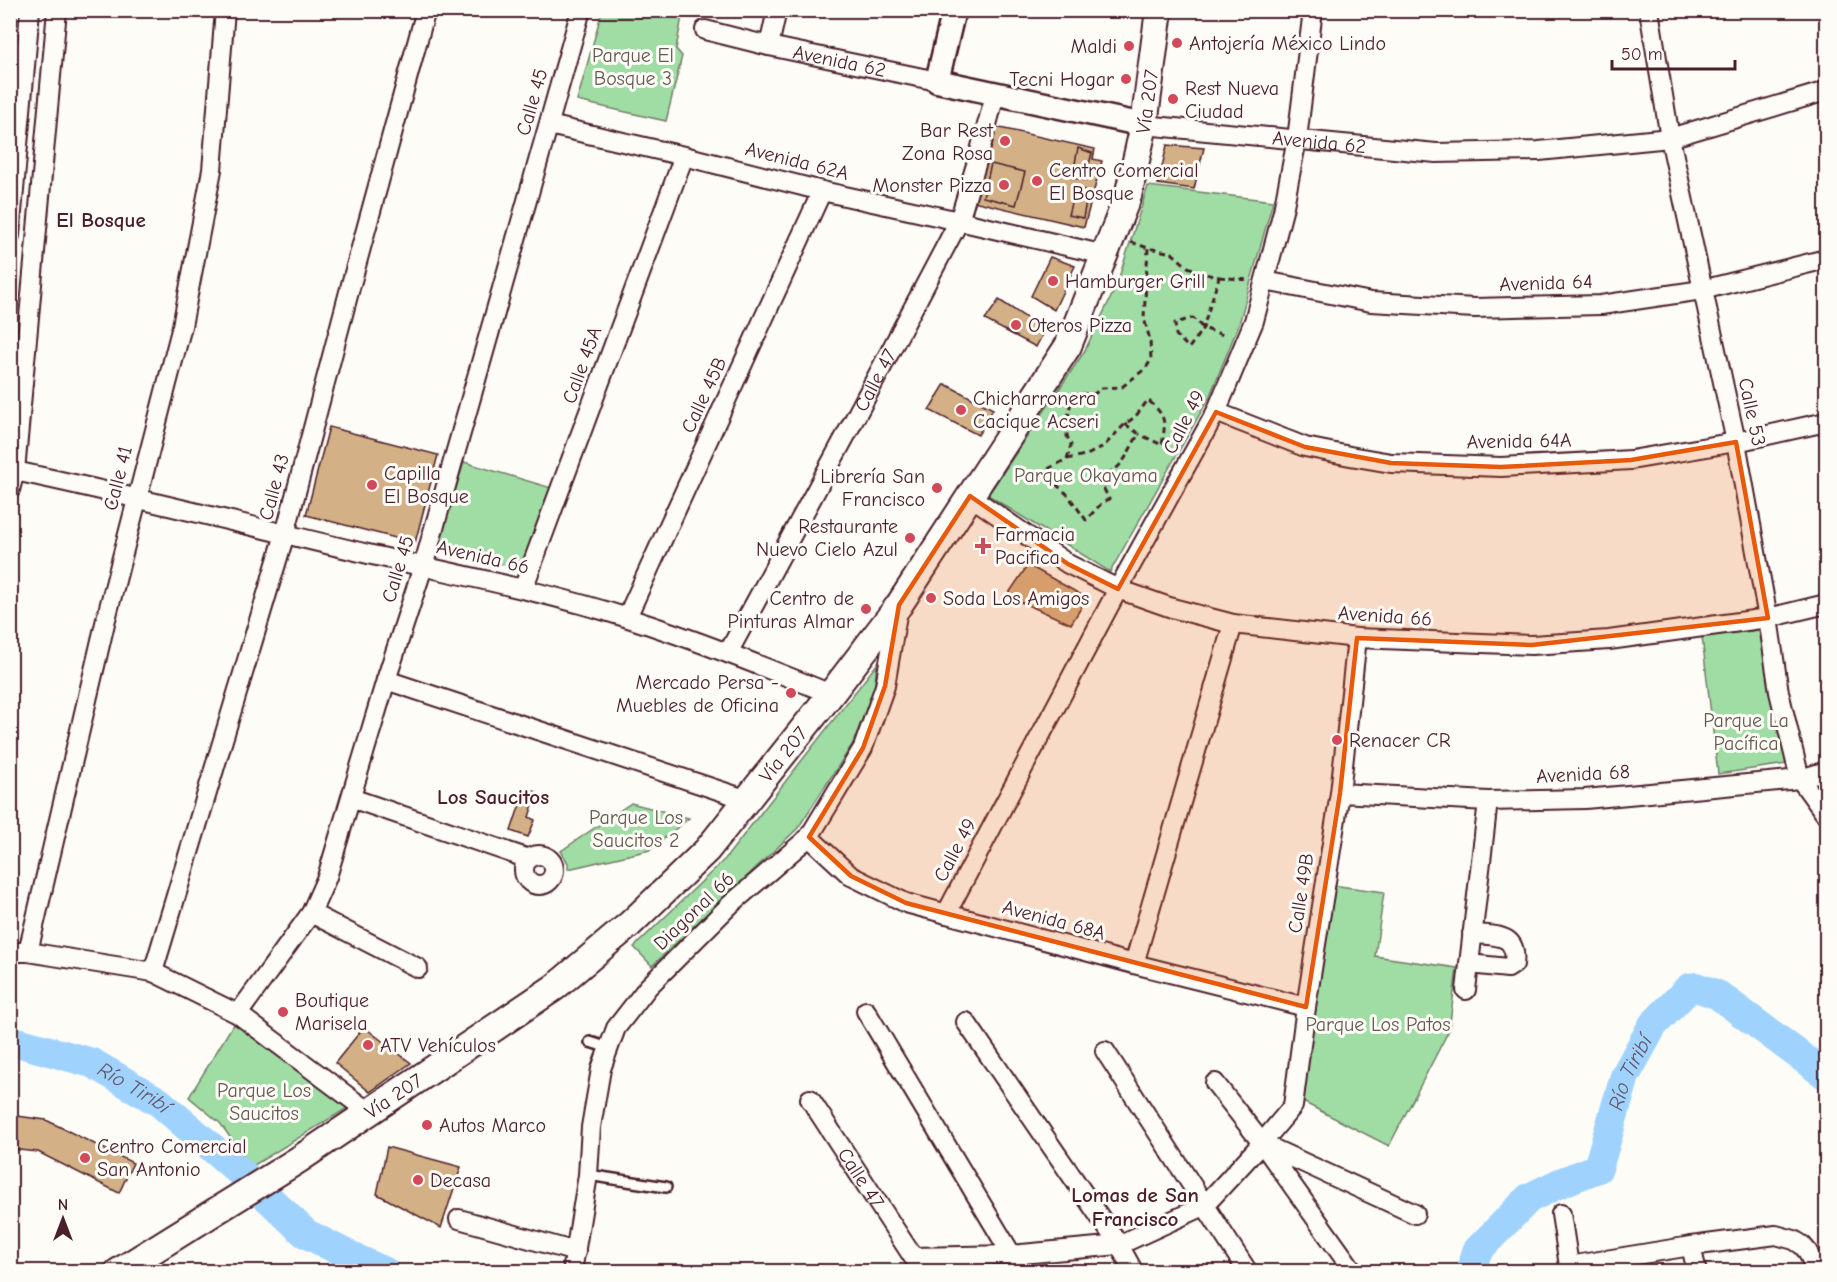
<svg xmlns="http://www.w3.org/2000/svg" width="1837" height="1282" font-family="'Comic Neue',sans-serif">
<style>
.green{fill:#9fdda5;stroke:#747e68;stroke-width:1.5}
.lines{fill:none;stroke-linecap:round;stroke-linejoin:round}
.river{stroke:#9fd3fd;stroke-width:30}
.building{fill:#d3b085;stroke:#4a1f2b;stroke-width:1.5}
.service-casing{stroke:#4a1f2b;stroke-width:14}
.minor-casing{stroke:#4a1f2b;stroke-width:22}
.tertiary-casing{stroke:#4a1f2b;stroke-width:27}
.secondary-casing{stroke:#4a1f2b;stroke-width:30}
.path{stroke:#4a1f2b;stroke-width:3;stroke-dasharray:6 4.5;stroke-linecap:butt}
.service{stroke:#fdfcf7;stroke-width:9}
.minor{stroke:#fdfcf7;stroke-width:18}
.tertiary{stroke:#fdfcf7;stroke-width:22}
.secondary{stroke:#fdfcf7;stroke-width:26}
.marked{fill:#e8590c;fill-opacity:0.2;stroke:#e8590c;stroke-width:4.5;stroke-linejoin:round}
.poi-dot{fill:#d1495b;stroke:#fdfcf7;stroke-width:2}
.labels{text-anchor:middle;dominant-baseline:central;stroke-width:6;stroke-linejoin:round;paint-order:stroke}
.poi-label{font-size:20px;fill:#4a1f2b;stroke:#fdfcf7;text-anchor:start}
.park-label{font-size:20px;fill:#645850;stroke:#fdfcf7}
.street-label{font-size:20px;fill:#4a1f2b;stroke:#fdfcf7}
.neighbourhood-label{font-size:21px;font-weight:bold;fill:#4a1f2b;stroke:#fdfcf7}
.water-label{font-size:21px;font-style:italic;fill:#64556a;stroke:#fdfcf7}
</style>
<rect width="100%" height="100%" fill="#fdfcf7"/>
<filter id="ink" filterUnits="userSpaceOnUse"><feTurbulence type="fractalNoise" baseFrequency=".0167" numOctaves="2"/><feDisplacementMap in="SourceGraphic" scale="12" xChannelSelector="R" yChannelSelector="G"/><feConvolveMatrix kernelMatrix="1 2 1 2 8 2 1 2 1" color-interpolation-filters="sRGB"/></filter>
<g filter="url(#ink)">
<g class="green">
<path d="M602,11H683L676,49L682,56L666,121L577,101Z"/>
<path d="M1148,186L1273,201L1239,324L1209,398L1110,572L988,495L1084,352L1116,287Z"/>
<path d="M464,462L558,490L530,572L438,546Z"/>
<path d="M1759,630L1786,764L1718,774L1702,637Z"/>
<path d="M877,664L874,690L852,745L798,828L652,966L634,947L725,859Z"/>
<path d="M631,803L689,818L650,850L568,869V863L561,851Z"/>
<path d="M1331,885L1384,892L1375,956L1457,968L1449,1030L1389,1146L1301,1101Z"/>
<path d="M237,1022L349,1107L251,1167L220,1123L189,1097L231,1028Z"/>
</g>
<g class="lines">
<g class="river">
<path id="s1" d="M10,1040L92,1063L159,1102L247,1178L305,1233L354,1258L385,1272"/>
<path id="s2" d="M1471,1272L1477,1251L1529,1198L1560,1183L1598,1168L1625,1076L1653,1025L1689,988L1696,987L1718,995L1826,1075"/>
</g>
</g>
<g class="building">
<path d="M991,126L1095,149L1093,159L1102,161L1084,227L973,201Z"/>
<path d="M1167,145L1204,148L1194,189L1158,184Z"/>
<path d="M1078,148L1092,153L1085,180L1072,178Z"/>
<path d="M991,164L1025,172L1016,205L983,197Z"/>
<path d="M1075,188L1088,191L1083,218L1068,215Z"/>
<path d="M1050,257L1075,266L1054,310L1031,296Z"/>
<path d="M999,300L1045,330L1036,347L985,320Z"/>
<path d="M945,384L993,409L978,435L929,410Z"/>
<path d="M329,427L438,455L415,543L306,515Z"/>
<path d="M1028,565L1087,598L1071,624L1007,596Z"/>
<path d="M525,789L537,792L529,817L535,820L528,837L511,831Z"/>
<path d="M364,1027L411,1063L370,1092L335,1063Z"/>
<path d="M10,1115L46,1120L133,1163L119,1193L38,1152L10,1149Z"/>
<path d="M387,1147L461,1167L441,1228L377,1194Z"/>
</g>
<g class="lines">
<defs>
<g id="service">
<path d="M590,1042L609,1048"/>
<path d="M588,1175L666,1187"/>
</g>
<g id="minor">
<path d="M1649,10L1670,138L1736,442L1768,618L1779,692L1800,779L1826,815"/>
<path id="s3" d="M705,30L769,46L937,81"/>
<path d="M769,46L777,10"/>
<path d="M549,125L684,156L822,191L959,221L1105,255"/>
<path id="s4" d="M1144,125L1436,153L1539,151L1670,138L1826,91"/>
<path d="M10,235L30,10"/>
<path d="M1265,281L1371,302L1475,308L1601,305L1702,290L1826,259"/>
<path d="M1216,412L1305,447L1350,456L1391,463L1501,467L1631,460L1736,442L1826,422"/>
<path d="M10,470C130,495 249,526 368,554C455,574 543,591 628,618C697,640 764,667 831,694"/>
<path d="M10,490L15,471L57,10"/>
<path d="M970,496L1068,564L1118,589L1172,608L1233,624L1357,638L1532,645L1609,640L1768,618L1826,604"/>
<path d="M523,589L684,156"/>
<path d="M627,617L822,191"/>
<path id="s5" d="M728,653L846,435L959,221L978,158L995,95"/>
<path d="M386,680L748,800"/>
<path d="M1340,793L1488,801L1585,799L1800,779L1826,771"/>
<path d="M351,798L529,859"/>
<path d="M809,837L851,876L906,903L1134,964L1306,1007"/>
<circle cx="539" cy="870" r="15"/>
<path d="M311,913L418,968"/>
<path d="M946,914L1118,589L1216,412L1254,321L1283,211L1297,139L1313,10"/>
<path d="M10,952H28L153,972L238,1014L370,1113"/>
<path d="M28,952L106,619L182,326L212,170L225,10"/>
<path d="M1134,964L1233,624"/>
<path d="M1469,964L1508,968L1514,964C1518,933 1496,936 1472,934"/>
<path d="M153,972L285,534L350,288L426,10"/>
<path d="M1466,990L1488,801"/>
<path d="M866,1011L1022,1272"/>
<path d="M238,1014L311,913L327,877L386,680L423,567L581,10"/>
<path d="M966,1022L1119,1245L1134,1272"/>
<path d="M1105,1051L1248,1272"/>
<path d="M1215,1083L1262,1143L1354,1272"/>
<path id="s6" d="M810,1099L913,1257L1011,1255L1119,1245L1204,1206L1262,1143L1293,1106L1306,1007L1340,793L1357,638"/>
<path d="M1263,1144L1415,1214"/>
<path d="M1561,1214L1570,1272"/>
<path d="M459,1219L576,1252"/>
<path d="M1691,1246L1697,1272"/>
<path d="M1569,1266L1691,1246L1776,1235L1794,1240L1802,1245L1808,1252L1816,1272"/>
<path d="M572,1272L588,1175L591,1127L601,1069L616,1028L648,987L730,905L809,837L863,748L885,686L898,609"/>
</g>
<path id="tertiary" d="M954,10L937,81L1144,125"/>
<g id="secondary">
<path id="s7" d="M118,1272L298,1160L555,987L630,924L707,850L831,694L899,605L1068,346L1128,196L1144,125L1159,10"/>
</g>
</defs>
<use href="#service" class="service-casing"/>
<use href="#minor" class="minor-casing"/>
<use href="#tertiary" class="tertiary-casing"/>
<use href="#secondary" class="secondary-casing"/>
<g class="path">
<path d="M1131,242L1148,248L1172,253L1188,267L1205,274L1219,277L1203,328L1189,348L1176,335L1175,323L1193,318L1203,328L1226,336"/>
<path d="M1219,277L1248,280"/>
<path d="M1125,424L1139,434C1126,453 1123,474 1097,475L1109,499L1101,504L1086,520L1067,494L1042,472L1067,459L1071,445L1067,436V425L1070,406L1077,394H1094L1102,388L1122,387L1146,368L1151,360L1150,340L1144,318L1148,248"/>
<path d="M1067,459L1089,454L1104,446L1125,424L1135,417L1148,400C1166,416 1166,421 1162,445L1139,434"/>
<path d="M172,1263L178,1272"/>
</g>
<use href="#service" class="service"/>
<use href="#minor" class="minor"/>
<use href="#tertiary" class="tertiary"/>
<use href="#secondary" class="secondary"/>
</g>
</g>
<path class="marked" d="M1216,412L1305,447L1391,463L1501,467L1631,460L1736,442L1768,618L1532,645L1357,638L1340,793L1306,1007L906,903L851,876L809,837L863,748L885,686L899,605L970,496L1068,564L1118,589Z"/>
<g class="poi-dot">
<circle cx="1177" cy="43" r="6"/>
<circle cx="1129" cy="46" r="6"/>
<circle cx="1126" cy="79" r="6"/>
<circle cx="1173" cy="99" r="6"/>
<circle cx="1005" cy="141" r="6"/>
<circle cx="1037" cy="181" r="6"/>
<circle cx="1004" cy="185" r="6"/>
<circle cx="1053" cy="281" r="6"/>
<circle cx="1016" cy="325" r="6"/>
<circle cx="961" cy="410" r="6"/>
<circle cx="372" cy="485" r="6"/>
<circle cx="937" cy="488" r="6"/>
<circle cx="910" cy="538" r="6"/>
<path d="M980 537h6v6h6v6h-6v6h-6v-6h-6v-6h6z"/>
<circle cx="931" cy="598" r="6"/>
<circle cx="866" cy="609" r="6"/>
<circle cx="791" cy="693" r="6"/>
<circle cx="1337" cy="740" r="6"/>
<circle cx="283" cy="1012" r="6"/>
<circle cx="368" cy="1045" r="6"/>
<circle cx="427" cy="1125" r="6"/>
<circle cx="85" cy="1158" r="6"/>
<circle cx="418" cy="1180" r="6"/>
</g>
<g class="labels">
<g class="poi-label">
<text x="1189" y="43">Antojería México Lindo</text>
<text x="1117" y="46" text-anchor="end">Maldi</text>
<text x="1114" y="79" text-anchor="end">Tecni Hogar</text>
<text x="1185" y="88">Rest Nueva<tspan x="1185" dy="23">Ciudad</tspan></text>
<text x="993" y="130" text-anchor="end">Bar Rest<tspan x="993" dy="23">Zona Rosa</tspan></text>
<text x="1049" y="170">Centro Comercial<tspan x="1049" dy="23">El Bosque</tspan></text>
<text x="992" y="185" text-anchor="end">Monster Pizza</text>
<text x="1065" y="281">Hamburger Grill</text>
<text x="1028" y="325">Oteros Pizza</text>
<text x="973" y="398">Chicharronera<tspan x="973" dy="23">Cacique Acseri</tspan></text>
<text x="384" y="473">Capilla<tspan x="384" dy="23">El Bosque</tspan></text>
<text x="925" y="476" text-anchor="end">Librería San<tspan x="925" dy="23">Francisco</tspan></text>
<text x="898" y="526" text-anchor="end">Restaurante<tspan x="898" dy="23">Nuevo Cielo Azul</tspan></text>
<text x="995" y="534">Farmacia<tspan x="995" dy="23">Pacifica</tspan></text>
<text x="854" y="598" text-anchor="end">Centro de<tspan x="854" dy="23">Pinturas Almar</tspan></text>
<text x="943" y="598">Soda Los Amigos</text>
<text x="779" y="682" text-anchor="end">Mercado Persa -<tspan x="779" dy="23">Muebles de Oficina</tspan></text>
<text x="1349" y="740">Renacer CR</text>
<text x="295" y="1000">Boutique<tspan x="295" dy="23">Marisela</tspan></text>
<text x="380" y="1045">ATV Vehículos</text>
<text x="439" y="1125">Autos Marco</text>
<text x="97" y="1146">Centro Comercial<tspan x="97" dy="23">San Antonio</tspan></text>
<text x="430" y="1180">Decasa</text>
</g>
<g class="park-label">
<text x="633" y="55">Parque El<tspan x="633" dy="23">Bosque 3</tspan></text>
<text x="1086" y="475">Parque Okayama</text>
<text x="1746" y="720">Parque La<tspan x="1746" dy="23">Pacífica</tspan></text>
<text x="636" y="817">Parque Los<tspan x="636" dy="23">Saucitos 2</tspan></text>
<text x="1378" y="1024">Parque Los Patos</text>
<text x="264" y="1090">Parque Los<tspan x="264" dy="23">Saucitos</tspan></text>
</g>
<g class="street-label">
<text stroke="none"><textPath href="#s3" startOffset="138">Avenida 62</textPath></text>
<text transform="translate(532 102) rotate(-74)">Calle 45</text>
<text stroke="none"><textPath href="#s7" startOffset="1605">Vía 207</textPath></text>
<text stroke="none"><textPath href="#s4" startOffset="176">Avenida 62</textPath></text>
<text transform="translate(797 161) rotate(14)">Avenida 62A</text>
<text transform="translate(1546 283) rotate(-2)">Avenida 64</text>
<text transform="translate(582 365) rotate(-70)">Calle 45A</text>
<text stroke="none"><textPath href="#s5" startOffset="310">Calle 47</textPath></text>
<text transform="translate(704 395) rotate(-65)">Calle 45B</text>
<text transform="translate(1752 412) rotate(78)">Calle 53</text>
<text transform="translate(1184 422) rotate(-63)">Calle 49</text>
<text transform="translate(1519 441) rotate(-1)">Avenida 64A</text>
<text transform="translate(118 478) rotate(-76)">Calle 41</text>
<text transform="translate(274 487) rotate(-75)">Calle 43</text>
<text transform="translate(483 557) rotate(13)">Avenida 66</text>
<text transform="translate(398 569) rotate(-73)">Calle 45</text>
<text transform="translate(1385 616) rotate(4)">Avenida 66</text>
<text stroke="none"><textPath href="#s7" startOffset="849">Vía 207</textPath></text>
<text transform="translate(1583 774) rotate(-3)">Avenida 68</text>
<text transform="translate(955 850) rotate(-62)">Calle 49</text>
<text transform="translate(1301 893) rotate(-81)">Calle 49B</text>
<text transform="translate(694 911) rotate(-44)">Diagonal 66</text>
<text transform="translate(1054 920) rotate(15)">Avenida 68A</text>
<text stroke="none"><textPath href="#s7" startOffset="327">Vía 207</textPath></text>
<text stroke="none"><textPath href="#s6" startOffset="94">Calle 47</textPath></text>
</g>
<g class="neighbourhood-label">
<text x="101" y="220">El Bosque</text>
<text x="493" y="797">Los Saucitos</text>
<text x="1135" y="1195">Lomas de San<tspan x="1135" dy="24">Francisco</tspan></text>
</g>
<g class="water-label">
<text stroke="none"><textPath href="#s2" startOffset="272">Río Tiribí</textPath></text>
<text stroke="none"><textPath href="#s1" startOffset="134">Río Tiribí</textPath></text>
</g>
</g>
<rect width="1837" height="1282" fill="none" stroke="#fdfcf7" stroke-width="36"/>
<rect x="18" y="18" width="1801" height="1246" fill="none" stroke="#4a1f2b" stroke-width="2" filter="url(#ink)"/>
<g transform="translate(63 1219)" stroke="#fdfcf7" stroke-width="4.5" paint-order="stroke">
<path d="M0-4.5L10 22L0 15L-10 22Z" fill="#4a1f2b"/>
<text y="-9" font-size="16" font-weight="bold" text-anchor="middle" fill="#4a1f2b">N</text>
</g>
<path d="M1612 60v9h123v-9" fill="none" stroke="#4a1f2b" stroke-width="3"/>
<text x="1621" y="60" font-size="18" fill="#4a1f2b" stroke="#fdfcf7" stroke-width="4.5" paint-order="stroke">50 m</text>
</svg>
